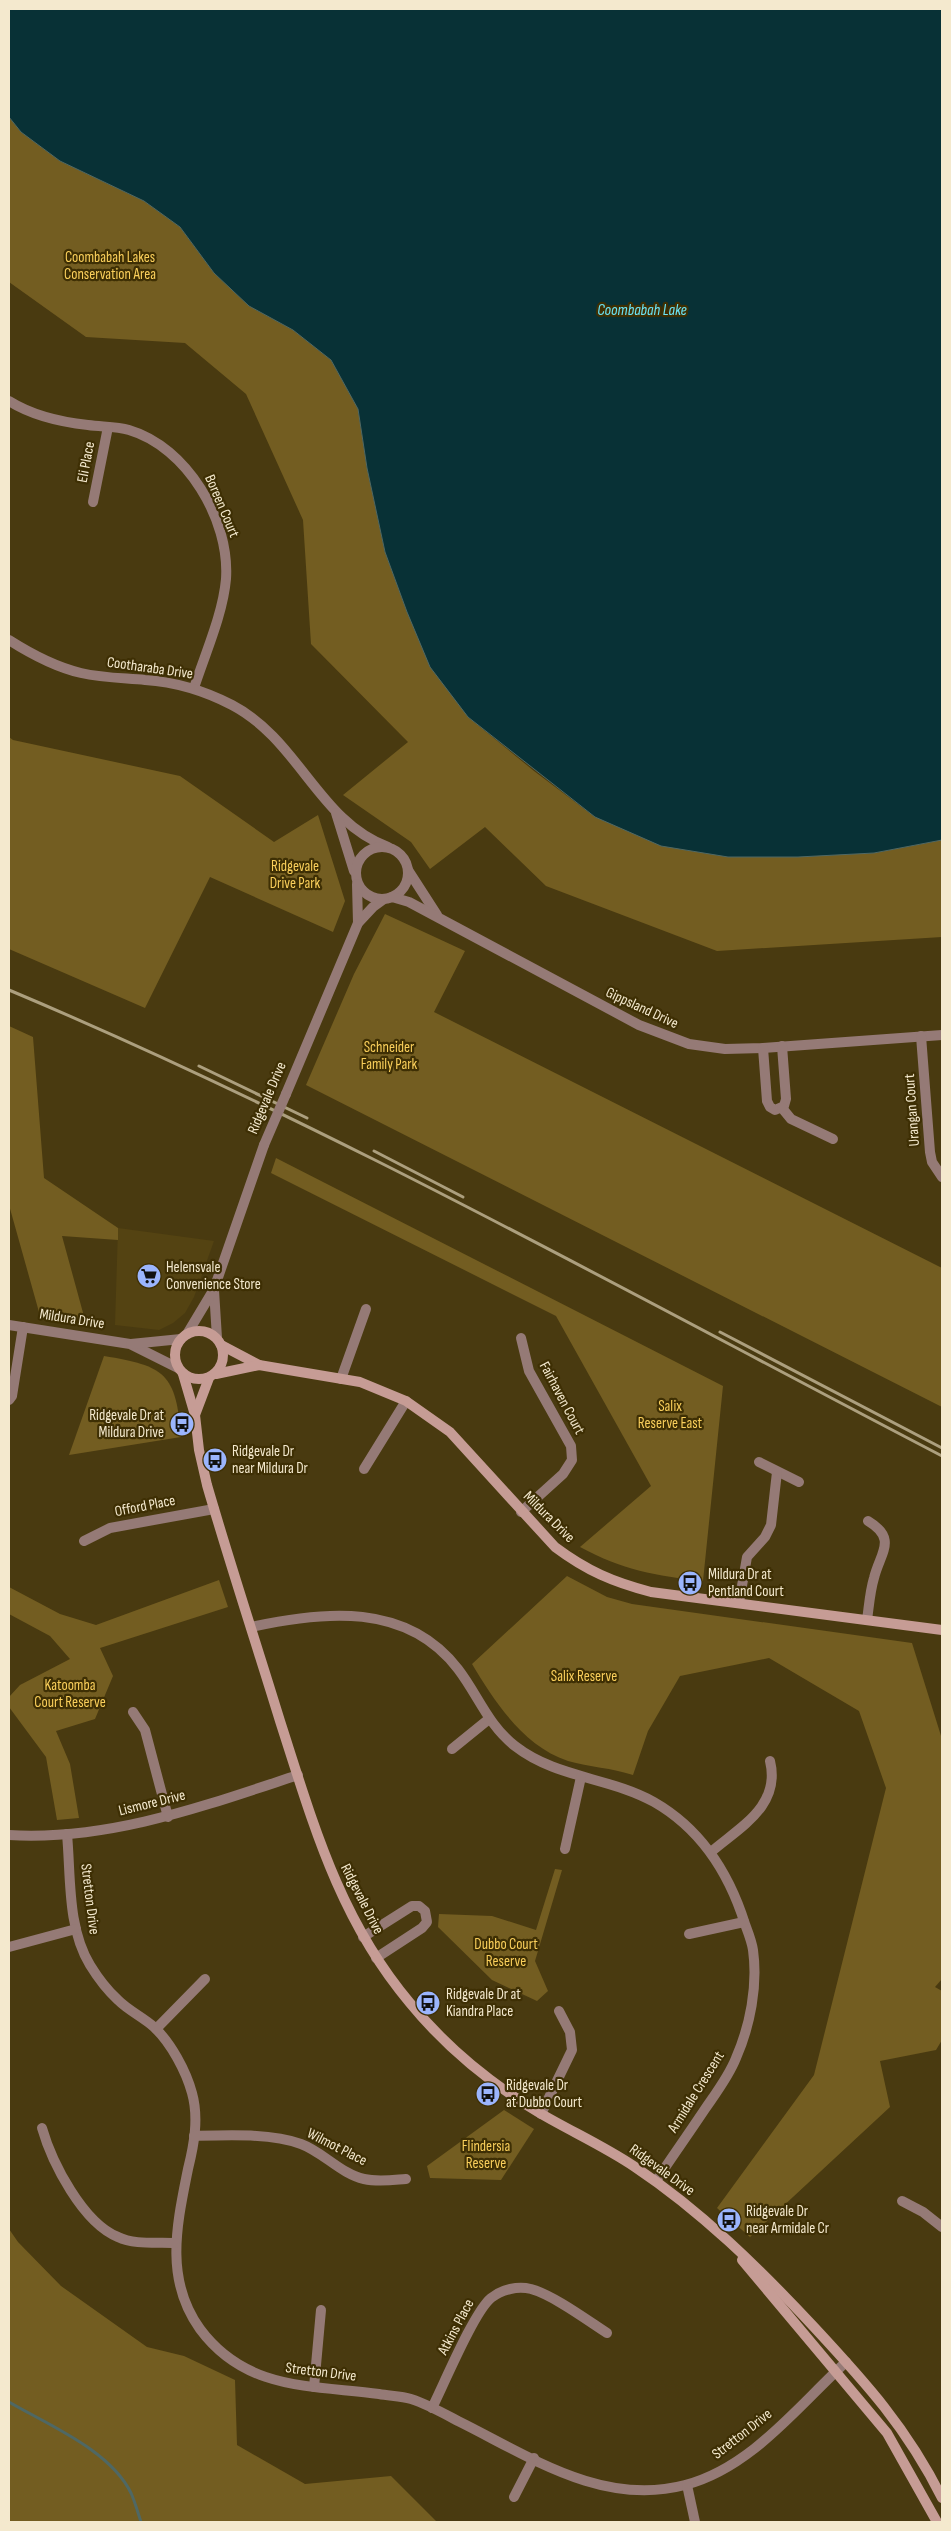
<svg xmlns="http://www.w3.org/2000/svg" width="951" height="2531" font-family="'Sofia Sans Condensed',sans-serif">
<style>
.built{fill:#544312}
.green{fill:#735d21}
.water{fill:#083136;stroke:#4f6864}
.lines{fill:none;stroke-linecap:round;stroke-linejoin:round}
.stream{stroke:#4f6864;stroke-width:3}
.street{stroke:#957a76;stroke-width:10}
.secondary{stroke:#c69c95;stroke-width:10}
.rail{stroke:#ac9f7e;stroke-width:3}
.street-bridge{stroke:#957a76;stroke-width:10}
.labels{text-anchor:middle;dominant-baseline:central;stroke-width:4.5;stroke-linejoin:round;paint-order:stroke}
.park-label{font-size:15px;fill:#facf5b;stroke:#3e2f04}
.street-label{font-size:15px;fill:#f4e9ce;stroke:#3e2f04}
.poi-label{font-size:15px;fill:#f4e9ce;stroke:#3e2f04;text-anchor:start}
.water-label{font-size:16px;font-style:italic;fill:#6ae5f8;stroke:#3e2f04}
</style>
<rect width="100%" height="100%" fill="#493a10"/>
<path class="built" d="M118,1228L214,1241L194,1297L185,1313L173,1323L159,1330L115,1325Z"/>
<g class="green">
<path d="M9,117L21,132L60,161L144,201L180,227L214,273L249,306L293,330L331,360L358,409L367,468L385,552L407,612L468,717L534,771L595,817L728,857L874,853L942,840V937L717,951L546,886L485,827L430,869L411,842L343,795L408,742L311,644L303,520L246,394L185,343L86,337L9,282Z"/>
<path d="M9,737L13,740L180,776L274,842L318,815L345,901L333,932L210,877L145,1008L9,949Z"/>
<path d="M385,914L465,951L434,1012L942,1268V1407L306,1085L354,974Z"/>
<path d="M9,1026L33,1037L44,1178L118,1228V1240L62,1236L85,1320L39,1312L9,1205Z"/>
<path d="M276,1158L723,1386L703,1581C656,1576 622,1570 580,1547L651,1486L556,1316L271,1173Z"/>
<path d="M104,1356C165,1366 176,1373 181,1437L69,1455Z"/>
<path d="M567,1576L607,1597L632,1604L912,1643L942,1739V1979L935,1987L942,1991V2040L936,2050L880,2061L890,2107L750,2237L717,2208L814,2075L886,1788L859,1711L769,1658L680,1676L648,1731L633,1775C612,1768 589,1767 568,1761C523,1746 495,1702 472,1664Z"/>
<path d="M219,1580L228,1607L100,1648L113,1676L95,1719L56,1731L70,1764L79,1818L57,1820L46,1757L9,1707V1697L20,1685L70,1659L50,1636L9,1614V1587L60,1614L96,1625Z"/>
<path d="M555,1869L562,1870L535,1961L548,1991L537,2001L492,1980L438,1927L439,1914L492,1916L536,1930Z"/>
<path d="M504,2110L534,2129L501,2180L430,2178L427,2166Z"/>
<path d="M9,2229L18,2242L61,2286L147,2347L184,2356L235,2380L237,2445L305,2484L391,2476L437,2522H9Z"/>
</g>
<path class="water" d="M9,9H942V840L874,853L798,857H728L661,846L595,817L468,717L430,667L407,612L385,552L367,468L358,409L331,360L293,330L249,306L214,273L180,227L144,201L60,161L21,132L9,117Z"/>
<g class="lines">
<path class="stream" d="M9,2402C48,2425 110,2450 131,2493C135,2502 138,2513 141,2522"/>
<g class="street">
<path d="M9,401C33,416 60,422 88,425C102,427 116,426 129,430C187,447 230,520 226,579C223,614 205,654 194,688"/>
<path d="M93,502L108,427"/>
<path d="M9,640C31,654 55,667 81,673C103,678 124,678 145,680C176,682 205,691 232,705C299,740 319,822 388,847"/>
<path d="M336,813L354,871"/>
<circle cx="382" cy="873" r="26"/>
<path d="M408,870L437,915"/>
<path d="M357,884L358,923"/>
<path d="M392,897L409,902L639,1025L689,1044L725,1049L763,1048L942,1035"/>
<path d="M921,1036L930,1152L932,1162L942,1177"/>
<path d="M763,1048L767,1101L770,1107L775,1110L784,1106L786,1099L782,1046"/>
<path d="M286,1094L358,923L373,907L384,899"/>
<path d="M782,1108L791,1119L833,1139"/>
<path d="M214,1290L217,1338"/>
<path d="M9,1325L130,1344L178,1368"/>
<path d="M187,1334L214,1289L264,1145"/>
<path d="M521,1338L529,1371L571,1446L572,1460L563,1474L521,1512"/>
<path d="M131,1344L181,1339"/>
<path d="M341,1379L366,1309"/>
<path d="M9,1400L12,1396L23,1327"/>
<path d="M759,1462L799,1482"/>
<path d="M364,1469L406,1401"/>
<path d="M84,1541L110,1528L214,1509"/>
<path d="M739,1603L747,1557L765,1537L771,1525L777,1472"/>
<path d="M867,1620C869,1606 870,1591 874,1578C880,1553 898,1539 868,1521"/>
<path d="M251,1627C323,1611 407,1602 458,1669C478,1695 488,1725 515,1746C556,1778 609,1777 654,1802C701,1829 729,1873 745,1924C748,1932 752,1942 753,1950C758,1986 750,2026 736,2058C729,2076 716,2093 705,2109C689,2133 672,2157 656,2181"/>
<path d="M133,1712L145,1730L168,1817"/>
<path d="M452,1749L489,1719"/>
<path d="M67,1834C71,1877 67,1927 90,1965C98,1978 107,1990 118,2000C129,2011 143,2017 154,2027C171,2043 186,2071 192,2093C199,2118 194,2145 188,2169C177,2224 164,2279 200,2329C246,2391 311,2385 379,2394C390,2396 401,2396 411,2399C427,2404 443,2413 458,2421C529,2456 602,2507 685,2485C751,2468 798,2406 846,2362"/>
<path d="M9,1835C109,1841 204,1806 298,1775"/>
<path d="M565,1849L581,1777"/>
<path d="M711,1852C740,1827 781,1806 770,1761"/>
<path d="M689,1934L744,1922"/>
<path d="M363,1937L412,1906H419L425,1911L427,1922L422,1928L376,1958"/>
<path d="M9,1947L76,1929"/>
<path d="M156,2029L205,1979"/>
<path d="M541,2114L572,2050L570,2032L559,2011"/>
<path d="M42,2128C52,2163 83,2223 118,2237C134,2245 157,2242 175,2243"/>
<path d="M194,2136C226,2135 271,2133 301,2144C323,2152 341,2174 364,2179C378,2182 392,2180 406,2179"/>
<path d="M902,2201L923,2212L942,2227"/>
<path d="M314,2387L321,2310"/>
<path d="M432,2408C444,2384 474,2312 491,2298C502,2289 518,2286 531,2289C553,2295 587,2320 607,2333"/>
<path d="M687,2485L695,2522"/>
<path d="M514,2497L534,2458"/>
</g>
<g class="secondary">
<circle cx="199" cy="1355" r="24"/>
<path d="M221,1345L259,1365L360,1382L406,1401L450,1432L555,1547C587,1571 613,1582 651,1592L942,1630"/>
<path d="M183,1374L195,1415L199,1450L207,1485C230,1564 256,1643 280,1721C313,1823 339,1919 410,2003C446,2047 490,2083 538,2112C570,2131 604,2146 635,2167C701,2211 759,2268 814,2327C866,2383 907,2428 942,2498"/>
<path d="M216,1374L259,1365"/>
<path d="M195,1415L209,1378"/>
<path d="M742,2260L887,2433L937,2522"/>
</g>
<g class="rail">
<path d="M9,990C330,1125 634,1296 942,1456"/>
<path d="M199,1066L307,1118"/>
<path d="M374,1151L463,1197"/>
<path d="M720,1332L942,1448"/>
</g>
<path class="street-bridge" d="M264,1145L286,1094"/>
</g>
<defs>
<symbol id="supermarket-disc" viewBox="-11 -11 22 22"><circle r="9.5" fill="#9bb5fd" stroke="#3e2f04"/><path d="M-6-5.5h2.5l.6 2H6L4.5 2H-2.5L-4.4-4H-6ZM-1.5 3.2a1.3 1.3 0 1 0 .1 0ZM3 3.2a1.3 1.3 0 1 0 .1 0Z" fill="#111"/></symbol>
<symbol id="bus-disc" viewBox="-11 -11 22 22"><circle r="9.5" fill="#9bb5fd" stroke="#3e2f04"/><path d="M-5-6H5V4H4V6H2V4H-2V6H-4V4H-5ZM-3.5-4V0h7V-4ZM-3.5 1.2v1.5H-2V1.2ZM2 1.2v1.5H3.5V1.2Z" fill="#111"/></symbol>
</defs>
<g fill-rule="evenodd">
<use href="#supermarket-disc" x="135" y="1262" width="28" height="28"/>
<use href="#bus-disc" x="168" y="1410" width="28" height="28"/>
<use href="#bus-disc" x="201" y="1446" width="28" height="28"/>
<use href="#bus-disc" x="676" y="1569" width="28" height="28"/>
<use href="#bus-disc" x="414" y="1989" width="28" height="28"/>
<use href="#bus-disc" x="474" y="2080" width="28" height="28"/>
<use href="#bus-disc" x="715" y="2206" width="28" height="28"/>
</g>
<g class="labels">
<g class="park-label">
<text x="110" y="257">Coombabah Lakes<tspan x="110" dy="17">Conservation Area</tspan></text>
<text x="295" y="866">Ridgevale<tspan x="295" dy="17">Drive Park</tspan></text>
<text x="389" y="1047">Schneider<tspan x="389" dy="17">Family Park</tspan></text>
<text x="670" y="1406">Salix<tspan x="670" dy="17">Reserve East</tspan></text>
<text x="584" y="1676">Salix Reserve</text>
<text x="70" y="1685">Katoomba<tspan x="70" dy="17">Court Reserve</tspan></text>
<text x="506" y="1944">Dubbo Court<tspan x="506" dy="17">Reserve</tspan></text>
<text x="486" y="2146">Flindersia<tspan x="486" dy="17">Reserve</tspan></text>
</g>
<g class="street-label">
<text transform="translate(86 462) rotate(-79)">Eli Place</text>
<text transform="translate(222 506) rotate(67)">Boreen Court</text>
<text transform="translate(150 668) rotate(8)">Cootharaba Drive</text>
<text transform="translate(642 1008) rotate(25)">Gippsland Drive</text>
<text transform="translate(267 1098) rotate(-67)">Ridgevale Drive</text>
<text transform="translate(912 1110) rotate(-94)">Urangan Court</text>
<text transform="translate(72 1319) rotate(9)">Mildura Drive</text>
<text transform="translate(562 1398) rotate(62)">Fairhaven Court</text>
<text transform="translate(145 1506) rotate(-11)">Offord Place</text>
<text transform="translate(549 1517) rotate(45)">Mildura Drive</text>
<text transform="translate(152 1803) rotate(-14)">Lismore Drive</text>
<text transform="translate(90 1899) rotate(83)">Stretton Drive</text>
<text transform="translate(362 1899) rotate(63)">Ridgevale Drive</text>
<text transform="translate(696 2092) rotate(-58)">Armidale Crescent</text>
<text transform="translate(337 2147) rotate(27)">Wilmot Place</text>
<text transform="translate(662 2170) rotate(36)">Ridgevale Drive</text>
<text transform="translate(456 2327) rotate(-62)">Atkins Place</text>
<text transform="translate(321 2372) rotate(7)">Stretton Drive</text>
<text transform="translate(742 2434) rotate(-38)">Stretton Drive</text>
</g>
<g class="poi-label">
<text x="166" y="1267">Helensvale<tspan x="166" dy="17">Convenience Store</tspan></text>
<text x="164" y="1415" text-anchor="end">Ridgevale Dr at<tspan x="164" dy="17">Mildura Drive</tspan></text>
<text x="232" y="1451">Ridgevale Dr<tspan x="232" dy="17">near Mildura Dr</tspan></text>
<text x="708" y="1574">Mildura Dr at<tspan x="708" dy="17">Pentland Court</tspan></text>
<text x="446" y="1994">Ridgevale Dr at<tspan x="446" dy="17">Kiandra Place</tspan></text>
<text x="506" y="2085">Ridgevale Dr<tspan x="506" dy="17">at Dubbo Court</tspan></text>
<text x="746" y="2211">Ridgevale Dr<tspan x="746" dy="17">near Armidale Cr</tspan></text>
</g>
<g class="water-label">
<text x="642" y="310">Coombabah Lake</text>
</g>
</g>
<rect width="951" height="2531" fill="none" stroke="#f4e9ce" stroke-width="20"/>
</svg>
